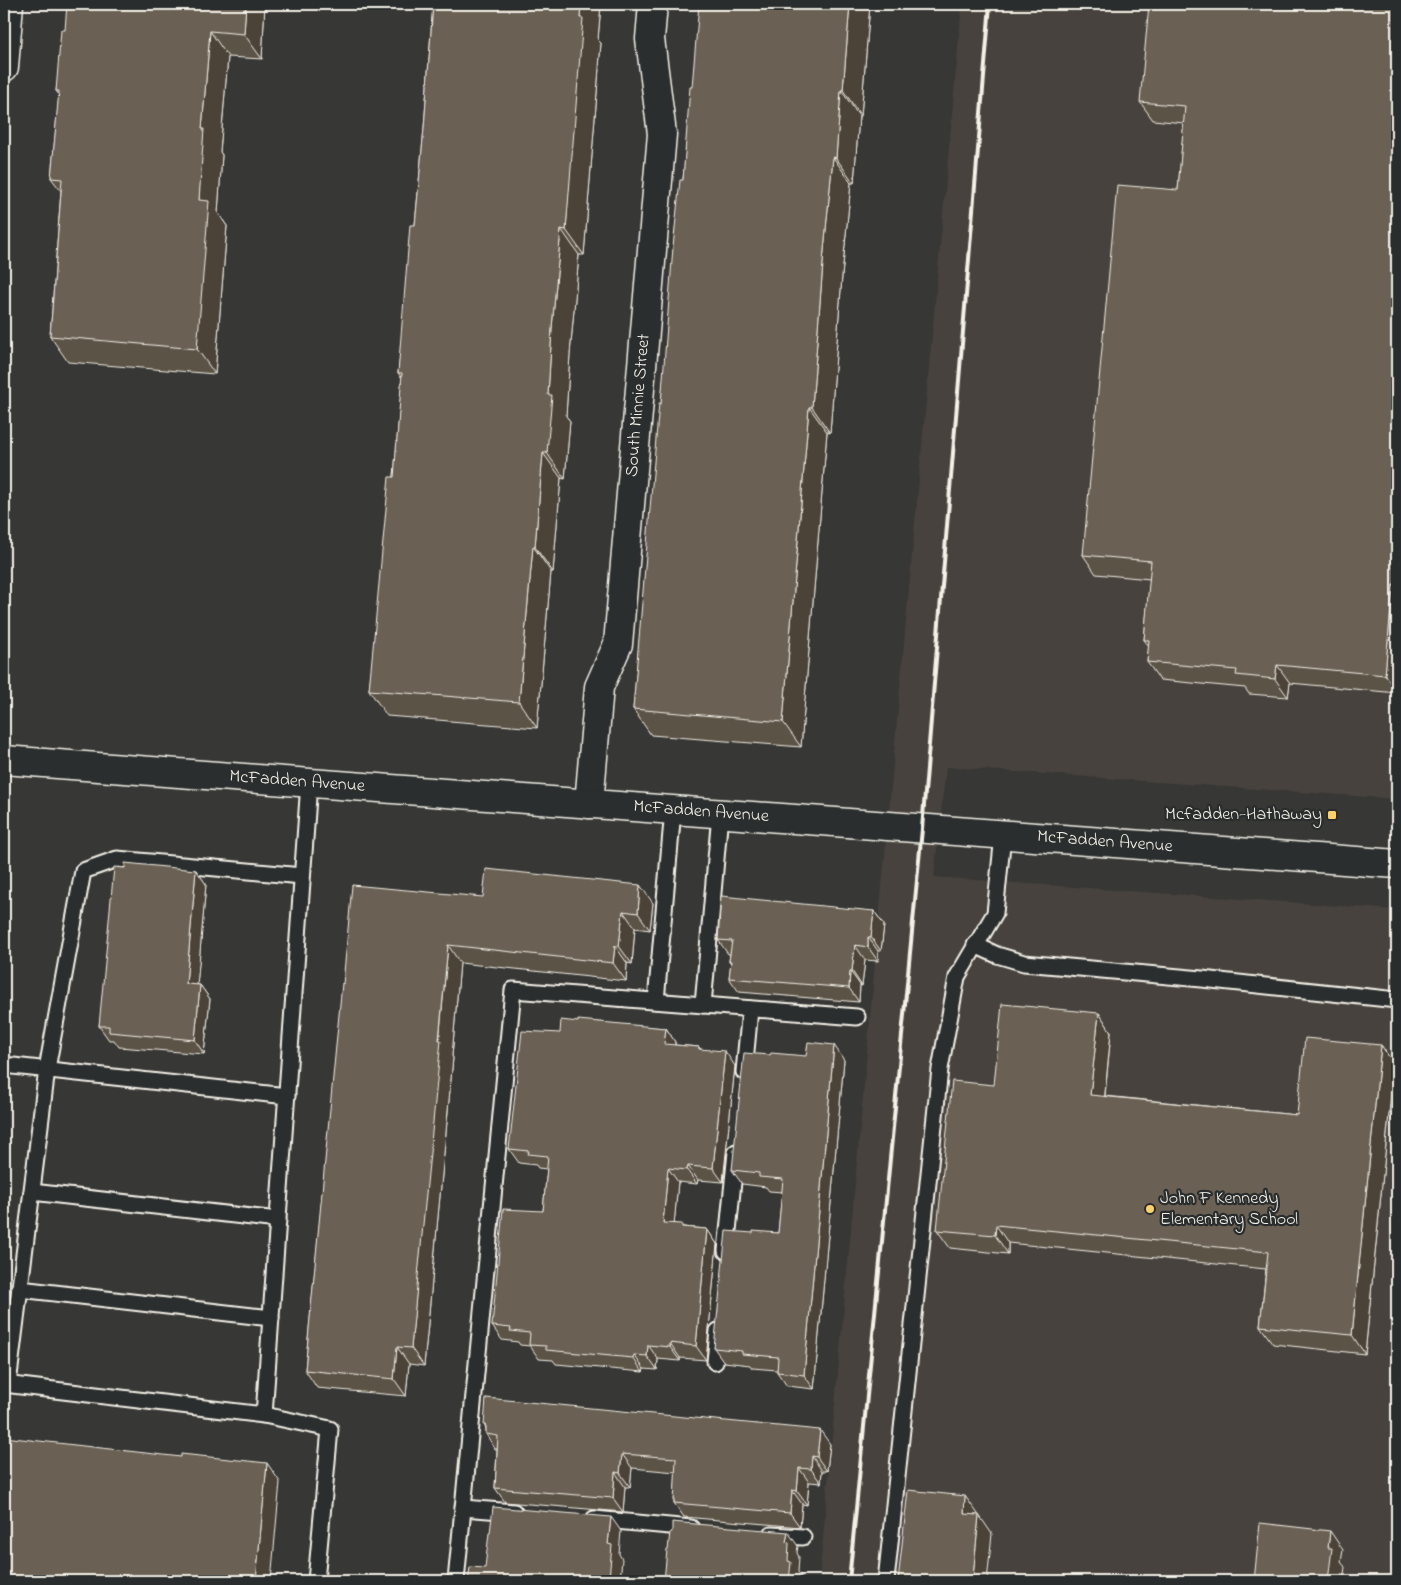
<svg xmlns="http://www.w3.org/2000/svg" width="1401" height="1585" font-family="'Indie Flower',sans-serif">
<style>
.built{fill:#47433e}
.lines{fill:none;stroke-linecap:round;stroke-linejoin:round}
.service-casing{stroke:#f4f1e8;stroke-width:19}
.minor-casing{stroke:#f4f1e8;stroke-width:31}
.tertiary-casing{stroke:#f4f1e8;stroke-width:31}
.service{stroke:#2a2d2e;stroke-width:15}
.minor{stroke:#2a2d2e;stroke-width:28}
.tertiary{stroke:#2a2d2e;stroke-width:28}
.rail{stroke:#f4f1e8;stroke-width:4}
.wall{fill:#5c5347;stroke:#f4f1e8}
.shaded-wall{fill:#4b4339;stroke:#f4f1e8}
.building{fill:#6b6052;stroke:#f4f1e8}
.poi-dot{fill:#ffd166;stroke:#2a2d2e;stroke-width:2}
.labels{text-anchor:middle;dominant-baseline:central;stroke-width:4.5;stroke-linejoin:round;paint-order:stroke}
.street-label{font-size:18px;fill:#f4f1e8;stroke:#2a2d2e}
.poi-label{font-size:18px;fill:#f4f1e8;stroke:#2a2d2e;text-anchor:end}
</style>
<rect width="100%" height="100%" fill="#373735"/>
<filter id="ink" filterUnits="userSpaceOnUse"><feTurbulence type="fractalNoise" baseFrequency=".02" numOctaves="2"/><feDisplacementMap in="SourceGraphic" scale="10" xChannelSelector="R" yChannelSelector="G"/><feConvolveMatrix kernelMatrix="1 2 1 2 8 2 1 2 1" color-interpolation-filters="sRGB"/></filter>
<g filter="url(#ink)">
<path class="built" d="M962,4H1397V799L946,767L934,877L1397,910V1507L1390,1581H819Z"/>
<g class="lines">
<defs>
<g id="service">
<path d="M975,945L997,955L1024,963L1202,979L1397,1000"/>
<path d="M656,1001L673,810"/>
<path d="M703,1005L720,814"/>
<path d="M4,1065L287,1096"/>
<path d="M744,1072L750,1009"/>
<path d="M32,1192L278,1220"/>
<path d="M726,1251L736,1152"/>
<path d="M20,1289L271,1318"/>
<path d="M715,1362L718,1331"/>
<path d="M4,1384L264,1415L330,1429L316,1581"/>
<path d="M8,1384L47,1069L83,871L117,859L302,876"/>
<path d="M264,1415L309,783"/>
<path d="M463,1508L514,1512"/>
<path d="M594,1519L691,1528"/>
<path d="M771,1535L803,1537"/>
<path d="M456,1581L513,990L857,1017"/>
<path d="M886,1581L940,1069L957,977L995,913L1003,835"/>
</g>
<g id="minor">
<path id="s1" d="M589,804L599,687L618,644L662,134L650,39L653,4"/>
</g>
<g id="tertiary">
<path d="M4,67L9,4"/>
<path id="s2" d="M4,760L1397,864"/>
</g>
</defs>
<use href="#service" class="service-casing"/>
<use href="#minor" class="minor-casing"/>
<use href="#tertiary" class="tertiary-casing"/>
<use href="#service" class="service"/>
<use href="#minor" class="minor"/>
<use href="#tertiary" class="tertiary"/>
<path class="rail" d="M849,1581L922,829L990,4"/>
</g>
<g class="wall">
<path d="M265,4L262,59L228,57L220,152L222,155L218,213L227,226L215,374L68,362L50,336L61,191L51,178L59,95L56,91L65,30Z"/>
<path d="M433,4H601L598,40L601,43L584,255H579L570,354L566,416L570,421L565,479L561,478L553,572H551L537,728L387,716L369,690L394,477L402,378L398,373L415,225L424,128Z"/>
<path d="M870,4L861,116H859L854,183H851L842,276L830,433L827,432L801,747L651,735L633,709L661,404L692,87Z"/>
<path d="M1397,4V693L1290,683L1288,697L1249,694L1245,688L1160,680L1147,662L1149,646L1144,640L1150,579L1096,574L1083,555L1178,190L1184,123L1153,120L1140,102Z"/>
<path d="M125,868L196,870L206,884L197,985H200L210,999L204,1054L119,1047L114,1040H109L99,1026Z"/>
<path d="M483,897L653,903L650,930L635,928L632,964L627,963L626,981L460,963L452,1056L453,1058L424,1366L409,1364L406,1396L317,1388L305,1370L343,984Z"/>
<path d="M874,911L884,925L881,951H878V961L865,960L862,986L860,985L859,1002L739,992L729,978L731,963L729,961L730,954H728L718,940Z"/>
<path d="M1099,1013L1111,1032L1105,1096L1297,1115L1381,1045L1394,1064L1365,1354L1273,1344L1260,1326L1266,1269L1008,1243V1254L950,1248L937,1230L994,1085Z"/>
<path d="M578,1022L666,1028L675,1042V1045L699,1047L701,1049L735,1066L723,1182L698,1180L697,1184L678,1182L674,1224L684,1227L707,1229L717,1244L706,1360L680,1358V1361L658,1359L657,1370L644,1369L643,1372L556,1364L553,1360L539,1359L530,1346L520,1345L518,1342L502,1340L492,1326L543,1211L547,1169L538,1168L536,1165L519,1163L509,1149L560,1033Z"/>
<path d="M770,1055L844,1060L814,1389L787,1386L777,1372V1370L752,1368L750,1365L724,1362L714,1348L753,1233H778L782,1192L769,1191L766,1187L742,1184L732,1170Z"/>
<path d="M484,1425L830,1444L827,1471H822L821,1483L809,1482L807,1505L802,1504L800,1527L684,1517L674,1503L676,1472L632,1468L630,1487H625L623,1512L505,1502L495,1488L497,1449H495L486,1434V1429Z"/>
</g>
<g class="shaded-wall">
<path d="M246,4H265L262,59L244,34Z"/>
<path d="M581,4H601L598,40L601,43L584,255L566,230Z"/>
<path d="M850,4H870L861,116L843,90Z"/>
<path d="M210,31L228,57L220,152L222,155L218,213L227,226L215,374L197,349L199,200L202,129Z"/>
<path d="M841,90L859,116L854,183L836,158Z"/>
<path d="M833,157L851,183L842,276L830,433L812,407L824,250Z"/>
<path d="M561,229L579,255L570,354L566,416L570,421L565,479L547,453L548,395L552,328Z"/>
<path d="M809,407L827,432L801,747L783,722Z"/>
<path d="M543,453L561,478L553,572L535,547Z"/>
<path d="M533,546L551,572L537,728L519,702Z"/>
<path d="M1393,584L1397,590V692L1385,675Z"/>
<path d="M1277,665L1290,683L1288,697L1275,679Z"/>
<path d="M196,870L206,884L196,998L186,984Z"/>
<path d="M640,885L653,903L650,930L638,913Z"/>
<path d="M623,911L635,928L632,964L619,946Z"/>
<path d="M874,911L884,925L881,951L871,937Z"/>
<path d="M868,937L878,951V961L868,947Z"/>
<path d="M448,945L460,963L452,1056L453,1058L424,1366L411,1348Z"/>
<path d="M855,945L865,960L862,986L852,971Z"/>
<path d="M615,946L627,963L626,981L613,963Z"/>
<path d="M850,971L860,985L859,1002L849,988Z"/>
<path d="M200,985L210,999L204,1054L195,1040Z"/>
<path d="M1099,1013L1111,1032L1103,1113L1090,1095Z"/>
<path d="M666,1028L675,1042L674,1058L664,1044Z"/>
<path d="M834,1045L844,1060L814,1389L804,1375Z"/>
<path d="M1381,1045L1394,1064L1365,1354L1352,1335Z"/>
<path d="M725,1051L735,1066L723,1182L713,1168Z"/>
<path d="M688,1166L698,1180L697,1184L687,1170Z"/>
<path d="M668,1168L678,1182L673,1237L663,1223Z"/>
<path d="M996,1225L1008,1243V1254L995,1235Z"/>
<path d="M707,1229L717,1244L706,1360L696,1346Z"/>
<path d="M670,1343L680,1358V1361L670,1347Z"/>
<path d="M648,1345L658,1359L657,1370L647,1356Z"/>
<path d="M397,1347L409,1364L406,1396L394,1379Z"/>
<path d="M634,1355L644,1369L643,1372L633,1358Z"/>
<path d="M820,1430L830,1444L827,1471L817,1457Z"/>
<path d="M622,1454L632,1468L630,1487L620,1473Z"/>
<path d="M812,1456L822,1471L821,1483L811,1469Z"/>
<path d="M267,1463L280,1482L271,1581H256Z"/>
<path d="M799,1468L809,1482L807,1505L797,1491Z"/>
<path d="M615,1472L625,1487L623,1512L613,1498Z"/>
<path d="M792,1490L802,1504L800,1527L790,1513Z"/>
<path d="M965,1496L978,1514L977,1532L964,1514Z"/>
<path d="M979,1515L992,1534L987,1581L973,1577Z"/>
<path d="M611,1517L621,1531L619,1554L622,1559L620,1581L609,1579L608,1544Z"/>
<path d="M1330,1531L1343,1550L1341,1562L1345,1567L1343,1581H1328V1548Z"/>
<path d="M788,1532L798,1546L797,1553L799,1557L798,1572L801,1576L800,1581H789L786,1542Z"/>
</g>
<g class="building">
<path d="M67,4H246L244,34L210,31L202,129H204L199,200L209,201L197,349L50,336L62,179L51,178L59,91H56L61,30H65Z"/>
<path d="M433,4H581L580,18H583L566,230L561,229L552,328L548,395H552L547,453H543L535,547L533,546L519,702L369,690L389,477H394L402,373H398L410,225H415L424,128Z"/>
<path d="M699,4H850L843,90H841L836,158L833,157L824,250L812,407H809L783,722L633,709L659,403L661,404L673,247L680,180H683L690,87H692Z"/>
<path d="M1149,4H1397V584H1393L1385,675L1277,665L1275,679L1236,675L1237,670L1147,662L1149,640H1144L1151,561L1083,555L1117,185L1178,190L1185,106L1140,102Z"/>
<path d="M125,863L196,870L186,984L200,985L195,1040L109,1032V1026H99L114,867L125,868Z"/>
<path d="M486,869L640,885L638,913L623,911L619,946H615L613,963L448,945L439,1040H441L411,1348L397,1347L394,1379L305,1370L342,983L343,984L352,885L483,897Z"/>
<path d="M721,896L874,911L871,937H868V947L855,945L852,971H850L849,988L729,978L731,961H729L732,941L718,940Z"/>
<path d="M1002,1004L1099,1013L1090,1095L1297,1115L1305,1038L1381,1045L1352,1335L1260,1326L1268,1252L996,1225L995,1235L937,1230L952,1081L994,1085Z"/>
<path d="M561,1020L578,1022V1020L666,1028L664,1044L699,1047V1049L725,1051L713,1168L688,1166L687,1170L668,1168L663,1223L682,1224V1227L707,1229L696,1346L670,1343V1347L648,1345L647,1356L634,1355L633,1358L546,1350V1346L529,1345L530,1333L510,1331L511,1328L492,1326L503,1209L543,1211L548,1156L528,1154L529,1151L509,1149L522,1031L560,1033Z"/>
<path d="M808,1042L834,1045L804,1375L777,1372L778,1357L742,1354V1351L714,1348L726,1231L753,1233V1231L778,1233L783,1179L759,1177V1173L732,1170L744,1053L770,1055L771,1053L806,1056Z"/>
<path d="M486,1398L820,1430L817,1457L812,1456L811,1469L799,1468L797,1491L792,1490L790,1513L674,1503L676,1458L622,1454L620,1473L615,1472L613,1498L495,1488L498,1436L486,1434V1426L484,1425Z"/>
<path d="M4,1437L181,1457V1454L267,1463L256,1581H4Z"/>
<path d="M908,1490L965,1496L964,1514L979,1515L973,1577L994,1579V1581H898Z"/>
<path d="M493,1507L611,1517L608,1544L612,1545L609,1579L624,1581H468L470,1567L485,1568L489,1533H490Z"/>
<path d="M672,1522L788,1532L786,1542L789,1543L788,1561L791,1562L789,1581H664L667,1550H668L670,1532H672Z"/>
<path d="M1260,1523L1330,1531L1328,1548H1332L1328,1581H1254Z"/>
</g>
</g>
<g class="poi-dot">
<rect x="1327" y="810" width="10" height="10" rx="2.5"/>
<circle cx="1150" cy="1209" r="5"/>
</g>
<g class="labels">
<g class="street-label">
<text stroke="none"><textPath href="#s1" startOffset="404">South Minnie Street</textPath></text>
<text stroke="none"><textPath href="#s2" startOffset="294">McFadden Avenue</textPath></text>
<text stroke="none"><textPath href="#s2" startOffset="699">McFadden Avenue</textPath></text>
<text stroke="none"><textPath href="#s2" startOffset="1104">McFadden Avenue</textPath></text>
</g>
<g class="poi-label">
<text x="1322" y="815">Mcfadden-Hathaway</text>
<text x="1160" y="1199" text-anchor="start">John F Kennedy<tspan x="1160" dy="21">Elementary School</tspan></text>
</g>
</g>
<rect width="1401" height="1585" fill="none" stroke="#2a2d2e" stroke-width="20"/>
<rect x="10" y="10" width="1381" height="1565" fill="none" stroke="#f4f1e8" stroke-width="2" filter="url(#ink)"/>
</svg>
